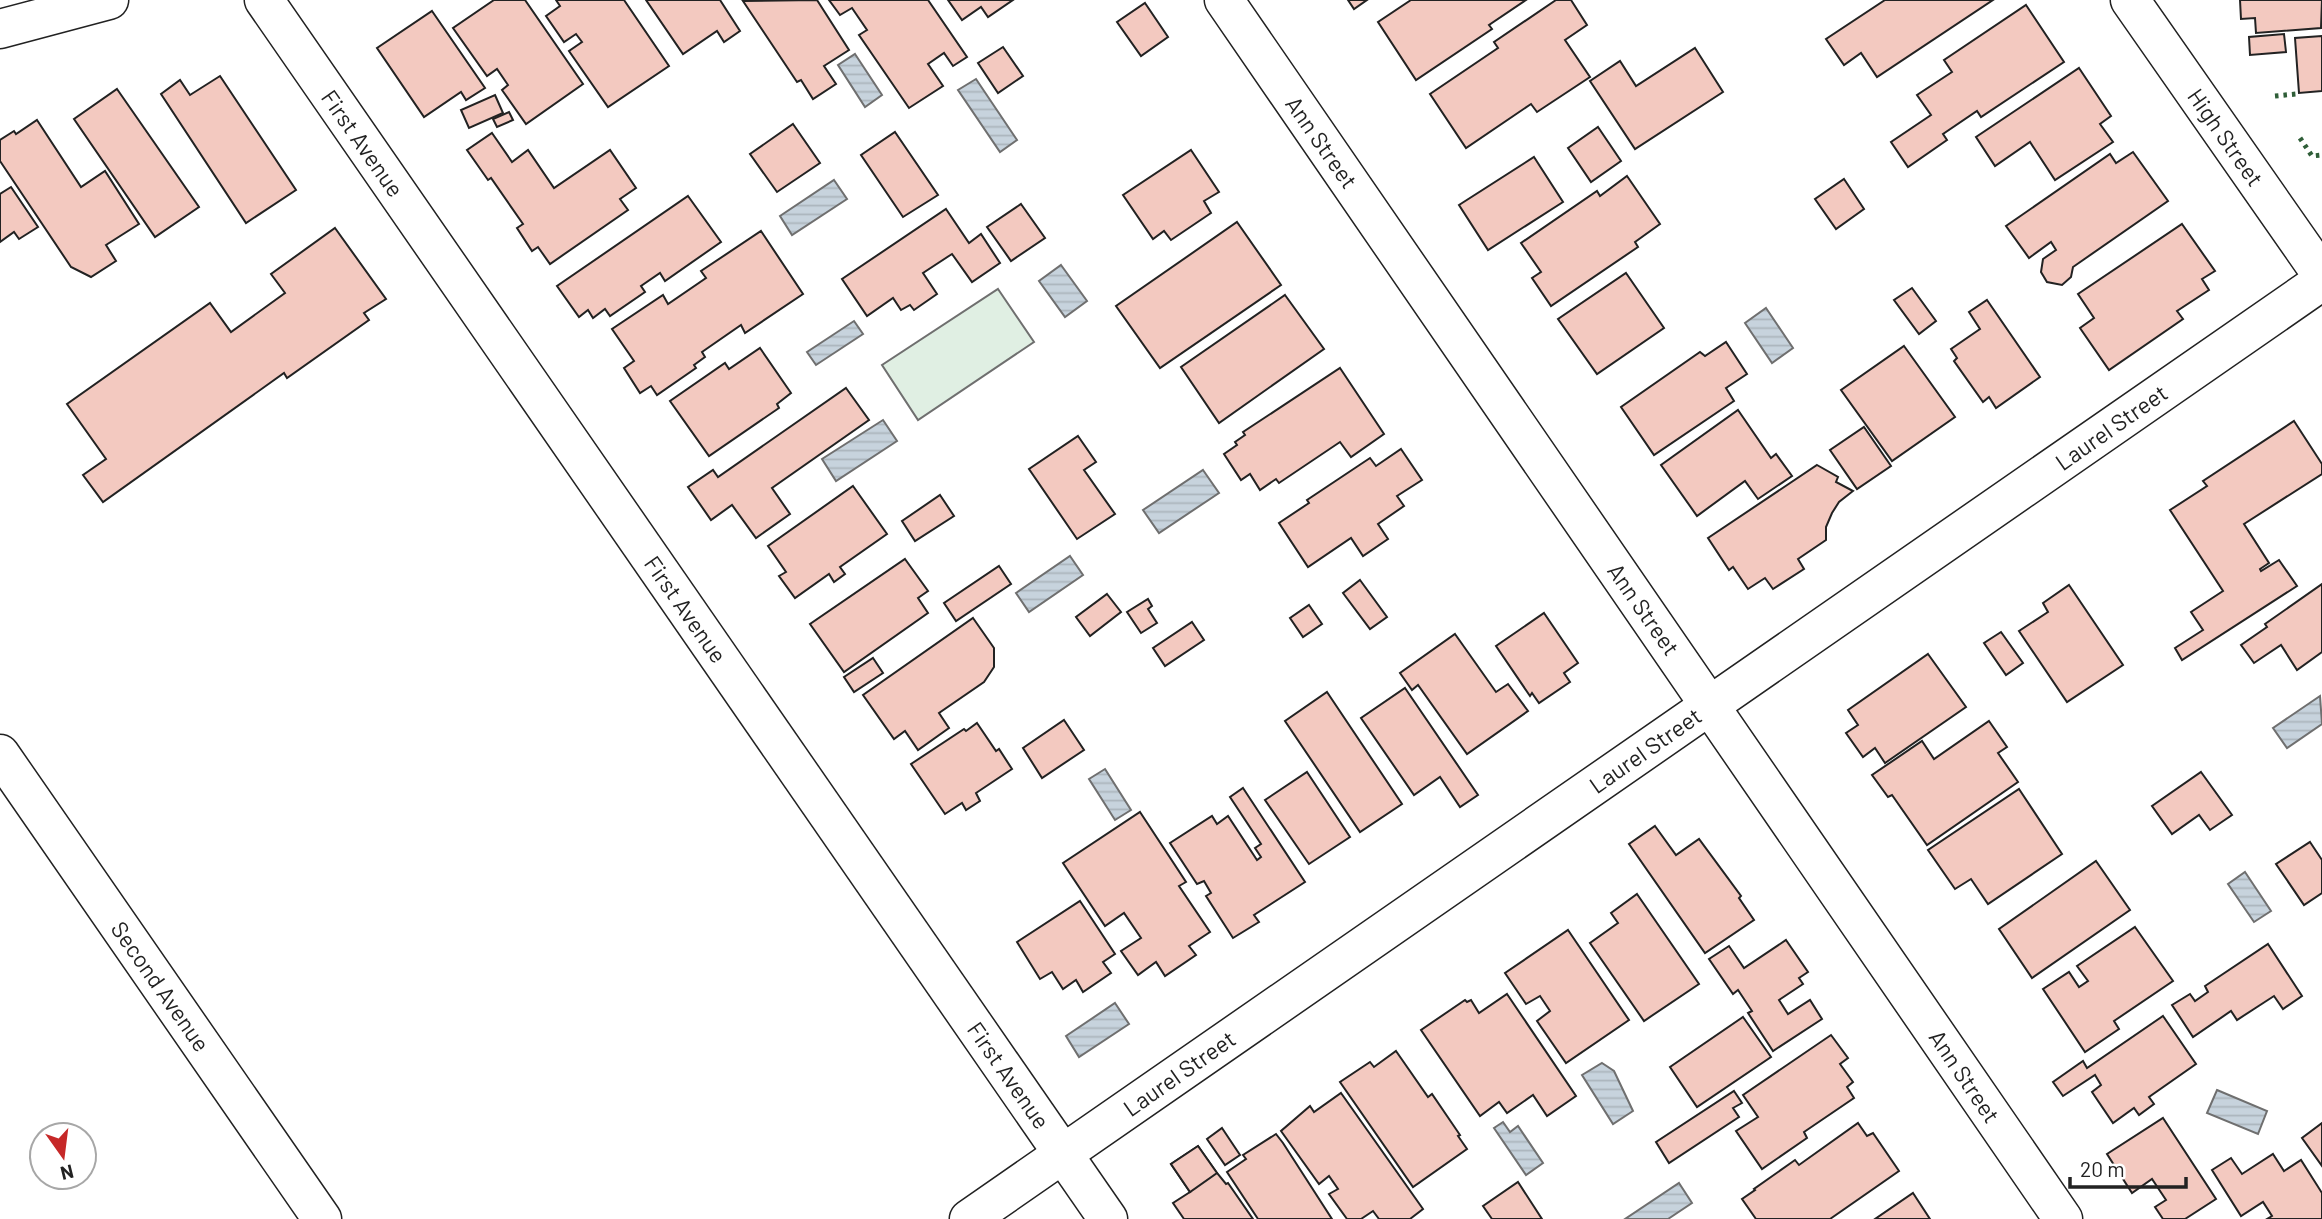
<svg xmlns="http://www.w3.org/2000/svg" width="2322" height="1219" font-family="Barlow,sans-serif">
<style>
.pitch{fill:#e0efe3;stroke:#6f6f6f;stroke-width:2}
.water{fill:url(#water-rules);stroke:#6f6f6f;stroke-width:2}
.building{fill:#f3c9c0;stroke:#222;stroke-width:2}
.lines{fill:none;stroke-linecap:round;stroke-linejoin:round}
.minor-casing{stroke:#222;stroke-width:41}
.major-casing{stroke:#222;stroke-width:41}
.minor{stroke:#fff;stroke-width:38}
.major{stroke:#fff;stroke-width:38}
.hedge{stroke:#2f5e38;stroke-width:5;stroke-dasharray:3.5 5;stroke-linecap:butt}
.labels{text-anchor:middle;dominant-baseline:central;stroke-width:5;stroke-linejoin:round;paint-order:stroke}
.street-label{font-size:23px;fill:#222;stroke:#fff}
</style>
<defs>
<pattern id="water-rules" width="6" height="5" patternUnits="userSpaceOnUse" patternTransform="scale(1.75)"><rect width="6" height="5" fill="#c7d3dd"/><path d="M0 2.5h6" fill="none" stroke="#abb5bd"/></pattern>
</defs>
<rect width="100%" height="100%" fill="#fff"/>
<path class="pitch" d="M998,289L1034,342L918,420L882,365Z"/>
<g class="water">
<path d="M855,54L882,95L865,107L838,65Z"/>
<path d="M976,79L1017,140L1000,152L958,90Z"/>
<path d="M834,180L847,199L792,235L780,216Z"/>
<path d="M1061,265L1087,301L1065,317L1039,281Z"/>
<path d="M1766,308L1793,348L1772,363L1745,323Z"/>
<path d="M854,321L863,334L816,365L807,352Z"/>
<path d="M883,420L897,441L836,481L822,459Z"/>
<path d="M1203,470L1219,493L1159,533L1143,510Z"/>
<path d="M1070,556L1083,575L1029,612L1016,593Z"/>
<path d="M2320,696L2322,724L2287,748L2273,728Z"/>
<path d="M1105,769L1131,810L1115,820L1089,779Z"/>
<path d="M2245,872L2271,911L2254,922L2228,884Z"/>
<path d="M1115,1003L1129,1024L1079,1057L1066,1036Z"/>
<path d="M1602,1063L1614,1071L1633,1111L1613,1124L1582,1075Z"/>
<path d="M2217,1090L2267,1111L2258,1134L2207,1113Z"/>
<path d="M1503,1122L1510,1132L1518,1126L1543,1163L1526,1175L1494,1128Z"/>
<path d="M1679,1183L1692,1203L1668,1219H1625Z"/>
</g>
<g class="building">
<path d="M494,0H525L583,84L526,124L502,90L508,85L497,69L487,76L453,28Z"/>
<path d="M556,0H624L669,66L608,107L569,51L582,42L576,34L564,42L546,16L560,6Z"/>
<path d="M646,0H720L740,31L724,42L717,31L683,54Z"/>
<path d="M817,0L849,50L824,66L836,84L813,99L801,80L797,82L743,1Z"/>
<path d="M829,0H928L967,57L953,66L944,53L928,64L943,86L909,108L859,35L867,30L852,8L840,15Z"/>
<path d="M948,0H1013L988,17L981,7L962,20Z"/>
<path d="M1348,0H1367L1354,9Z"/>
<path d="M1411,0H1526L1489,25L1492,29L1416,80L1378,22Z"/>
<path d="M1556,0H1571L1587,25L1565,40L1590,77L1537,112L1531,104L1466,148L1430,94L1498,48L1494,42Z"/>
<path d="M1885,0H1993L1877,77L1861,53L1844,65L1826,39Z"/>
<path d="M2240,0H2322L2321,28L2256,33L2255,18L2241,19Z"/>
<path d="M1145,3L1168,37L1141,56L1117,22Z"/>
<path d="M2026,5L2064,62L1981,117L1977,111L1943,134L1947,140L1908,167L1891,142L1931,115L1917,95L1952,72L1944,60Z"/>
<path d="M432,11L485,88L466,100L461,92L424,117L377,48Z"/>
<path d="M2284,34L2286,52L2250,55L2249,37Z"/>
<path d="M2322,36V91L2299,93L2295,38Z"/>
<path d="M1003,47L1023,76L998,93L978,63Z"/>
<path d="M1695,48L1723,92L1635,149L1590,81L1620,61L1636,86Z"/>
<path d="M2079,68L2111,116L2100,124L2113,142L2055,180L2030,142L1995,166L1976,137Z"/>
<path d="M220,76L296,190L246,223L161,94L180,80L190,95Z"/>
<path d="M117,89L199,207L155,237L74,119Z"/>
<path d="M495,95L503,113L469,128L461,110Z"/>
<path d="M509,112L513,120L497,127L493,119Z"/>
<path d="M37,120L81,187L105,171L139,224L106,245L116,261L91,277L71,267L0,161V140L14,131L16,134Z"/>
<path d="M793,124L820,163L777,192L750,154Z"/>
<path d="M1598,127L1621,161L1591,182L1568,148Z"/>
<path d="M895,132L938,195L903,217L861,155Z"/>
<path d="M492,133L512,162L528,150L554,188L610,150L636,188L620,199L628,210L550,264L538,247L532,251L517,228L523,224L491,178L488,180L467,150Z"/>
<path d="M1191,150L1219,192L1204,201L1211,213L1171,240L1164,231L1153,239L1123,195Z"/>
<path d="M2133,152L2168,201L2073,267L2071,277L2062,285L2047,282L2041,272L2043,259L2056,250L2051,242L2029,258L2006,226L2110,154L2116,163Z"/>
<path d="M1534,157L1563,202L1488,250L1459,205Z"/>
<path d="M1627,176L1660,224L1635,242L1638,247L1551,306L1532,278L1541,272L1521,243L1597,191L1600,196Z"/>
<path d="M1844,179L1864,209L1836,229L1815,199Z"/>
<path d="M11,187L38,227L19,239L14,232L0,242V194Z"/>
<path d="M688,196L721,242L665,281L660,273L641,286L645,292L610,316L605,309L593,318L588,310L579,317L557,286Z"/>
<path d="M1021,204L1045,238L1011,261L987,227Z"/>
<path d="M946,209L969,243L981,234L1000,263L972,282L952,254L923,273L937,294L914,310L910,305L901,310L893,298L867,316L842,279Z"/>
<path d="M1237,222L1281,285L1160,368L1116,306Z"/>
<path d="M2182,224L2215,271L2202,279L2209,290L2177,311L2183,319L2109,370L2080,328L2094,318L2078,294Z"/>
<path d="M335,228L386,299L364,313L369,320L287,378L284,373L103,502L83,475L106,459L67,404L210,303L231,332L285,293L271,274Z"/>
<path d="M761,231L803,294L745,333L741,325L702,352L705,357L694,365L696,368L657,395L651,386L640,393L624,368L634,361L612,329L663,295L668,304L706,278L701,271Z"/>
<path d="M1626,273L1664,328L1597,374L1558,319Z"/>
<path d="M1912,288L1936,321L1919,334L1894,300Z"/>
<path d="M1285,295L1324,349L1219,423L1181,367Z"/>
<path d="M1987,300L2040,377L1996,408L1989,397L1983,402L1954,361L1957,358L1951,349L1980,329L1969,312Z"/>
<path d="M1726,342L1747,374L1726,388L1734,401L1654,455L1621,407L1700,352L1705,356Z"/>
<path d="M1904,346L1955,417L1892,461L1841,390Z"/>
<path d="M760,348L791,393L777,404L779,408L709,456L670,401L725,363L729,369Z"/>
<path d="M1340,368L1384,434L1351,457L1340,442L1279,483L1276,479L1260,490L1250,474L1241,480L1224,454L1237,445L1235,442L1245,435L1243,432Z"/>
<path d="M846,388L869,420L772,488L790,514L756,538L732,505L711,520L688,487L713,470L718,477Z"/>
<path d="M1738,410L1771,458L1776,454L1792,476L1758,499L1745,481L1697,516L1661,465Z"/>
<path d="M2294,421L2322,464V474L2244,524L2269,563L2260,569L2261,571L2279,560L2297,586L2182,660L2175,648L2203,630L2191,612L2223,591L2170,510L2207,486L2203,481Z"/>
<path d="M1864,427L1891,466L1857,489L1830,450Z"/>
<path d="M1078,436L1096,462L1084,470L1115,514L1077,539L1029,469Z"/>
<path d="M1401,449L1422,480L1397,496L1404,506L1378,524L1388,539L1363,556L1351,538L1308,567L1279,523L1309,503L1307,500L1370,458L1376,466Z"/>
<path d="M1817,465L1838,477L1836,482L1853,491L1839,502L1832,513L1826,527V540L1798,559L1804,569L1773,589L1765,578L1748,589L1733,567L1729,570L1708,538Z"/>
<path d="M853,486L887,534L840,567L845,574L834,582L829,574L795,598L779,576L786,572L768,546Z"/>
<path d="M940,495L954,516L915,541L902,521Z"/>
<path d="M905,559L928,591L918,598L928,613L844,672L810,624Z"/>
<path d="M999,566L1011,584L956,621L944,603Z"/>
<path d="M1360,580L1387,617L1370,629L1343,593Z"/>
<path d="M2322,584V652L2297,670L2281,645L2254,663L2241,645L2267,627L2265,624Z"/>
<path d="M2069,585L2123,665L2067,702L2019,631L2048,612L2043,603Z"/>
<path d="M1107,594L1121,612L1090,636L1076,617Z"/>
<path d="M1148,599L1152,606L1148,609L1157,623L1141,633L1127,612Z"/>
<path d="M1309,605L1322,624L1303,637L1290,618Z"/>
<path d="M1544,613L1578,663L1564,673L1570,682L1539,703L1532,693L1530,696L1496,646Z"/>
<path d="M973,618L994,648V667L984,682L939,713L949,728L918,750L905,731L894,739L863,695Z"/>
<path d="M1192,622L1204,640L1165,666L1153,648Z"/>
<path d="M2001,632L2023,663L2006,675L1984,643Z"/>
<path d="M1455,634L1496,692L1508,684L1528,711L1467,754L1418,685L1412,690L1400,673Z"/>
<path d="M1928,654L1966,707L1885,763L1875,748L1863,757L1846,733L1858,725L1848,710Z"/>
<path d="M873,658L883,673L854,692L844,677Z"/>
<path d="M1405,688L1478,795L1460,807L1440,777L1414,795L1361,718Z"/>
<path d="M1327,692L1402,804L1360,832L1285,721Z"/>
<path d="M1064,720L1084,750L1042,778L1023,748Z"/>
<path d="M1989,721L2007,747L1998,753L2018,782L1927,845L1892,795L1888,797L1872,775L1922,741L1934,759Z"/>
<path d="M977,723L996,751L999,749L1012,769L976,793L980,801L966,810L962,803L945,814L911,764L964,729L966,731Z"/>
<path d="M1307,772L1350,837L1309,864L1265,800Z"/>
<path d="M2201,772L2232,815L2210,830L2199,815L2172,834L2152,806Z"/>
<path d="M1243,788L1305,882L1254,915L1259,922L1233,938L1206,896L1211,893L1204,881L1197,884L1170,843L1212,816L1217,824L1228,816L1257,860L1261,857L1255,848L1261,844L1230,797Z"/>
<path d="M2019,789L2062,854L1988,904L1971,879L1955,889L1928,850Z"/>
<path d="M1140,812L1186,882L1179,886L1210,932L1189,946L1196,955L1165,976L1156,962L1138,975L1121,951L1141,938L1124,913L1105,926L1063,863Z"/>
<path d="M1655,826L1676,855L1699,839L1741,896L1739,898L1754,920L1705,953L1629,844Z"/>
<path d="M2310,842L2322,860V893L2304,905L2276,864Z"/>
<path d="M2096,861L2130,910L2032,978L1999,929Z"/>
<path d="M1637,894L1699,984L1644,1021L1590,943L1618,923L1611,913Z"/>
<path d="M1080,901L1115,954L1103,962L1111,973L1083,992L1076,980L1063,989L1052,972L1040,979L1017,942Z"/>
<path d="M2135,927L2173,981L2114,1021L2119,1029L2085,1052L2043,989L2069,972L2079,987L2088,981L2077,966Z"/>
<path d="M1568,930L1629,1020L1566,1063L1537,1021L1550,1011L1540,996L1526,1004L1505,973Z"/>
<path d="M1786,940L1808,972L1799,978L1803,984L1779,1000L1788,1014L1810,1000L1822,1019L1773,1051L1748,1013L1752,1011L1738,990L1733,994L1709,959L1729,946L1744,968Z"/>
<path d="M2268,944L2302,996L2283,1009L2274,996L2237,1020L2231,1011L2193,1037L2172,1005L2190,994L2195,1001L2208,992L2205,986Z"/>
<path d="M1507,994L1576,1096L1547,1116L1533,1095L1507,1113L1499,1102L1480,1116L1421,1030L1465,1000L1467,1002L1471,1000L1479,1013Z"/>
<path d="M2163,1016L2196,1064L2149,1097L2154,1104L2139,1115L2134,1108L2113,1123L2092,1092L2101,1085L2095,1075L2063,1096L2053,1082L2083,1061L2087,1068Z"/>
<path d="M1743,1017L1771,1057L1697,1107L1670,1067Z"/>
<path d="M1831,1035L1848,1058L1840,1064L1853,1082L1847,1087L1854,1098L1804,1132L1807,1138L1762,1169L1736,1131L1758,1117L1743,1095Z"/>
<path d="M1396,1051L1428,1097L1432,1094L1460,1135L1458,1136L1467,1149L1413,1187L1340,1082L1370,1062L1374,1067Z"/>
<path d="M1734,1091L1742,1103L1733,1108L1739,1117L1669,1163L1656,1142Z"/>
<path d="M1341,1093L1423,1209L1410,1219H1379L1373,1211L1361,1219H1347L1329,1194L1338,1189L1329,1176L1319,1184L1281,1131L1310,1106L1314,1112Z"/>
<path d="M2163,1118L2216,1199L2185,1219H2163L2155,1207L2166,1200L2152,1179L2132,1193L2107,1154Z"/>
<path d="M1858,1123L1867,1136L1873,1133L1899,1171L1830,1219H1756L1742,1199L1755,1190L1754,1189L1795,1160L1799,1165Z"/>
<path d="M2322,1123V1166L2302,1138Z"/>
<path d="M1222,1128L1240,1155L1225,1165L1207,1139Z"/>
<path d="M1276,1134L1283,1143L1332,1219H1258L1227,1172L1246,1159L1243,1155Z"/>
<path d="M1198,1146L1217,1173L1226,1184L1228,1183L1253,1219H1184L1173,1203L1190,1192L1171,1164Z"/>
<path d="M1198,1146L1217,1173L1190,1192L1171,1164Z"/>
<path d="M2273,1154L2284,1171L2301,1160L2322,1193V1219H2267L2272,1216L2263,1202L2241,1216L2212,1170L2231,1158L2242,1174Z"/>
<path d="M1518,1182L1542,1219H1492L1483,1206Z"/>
<path d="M1913,1193L1930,1219H1875Z"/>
</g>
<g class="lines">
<defs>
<g id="minor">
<path d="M264,0L1108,1219"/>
<path d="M1224,0L2063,1219"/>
<path d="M2130,0L2322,275"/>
<path d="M0,754L322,1219"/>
<path d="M969,1219L2322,281"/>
</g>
<path id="major" d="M0,29L109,0"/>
</defs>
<use href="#minor" class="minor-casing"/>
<use href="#major" class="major-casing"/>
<use href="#minor" class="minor"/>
<use href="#major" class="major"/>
<g class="hedge">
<path d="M2275,96L2296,94"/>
<path d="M2300,138L2312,156L2322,155"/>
</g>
</g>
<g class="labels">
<g class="street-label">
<text transform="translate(2226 137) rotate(55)">High Street</text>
<text transform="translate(1322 142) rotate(55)">Ann Street</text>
<text transform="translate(363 143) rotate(55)">First Avenue</text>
<text transform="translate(2111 427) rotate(-35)">Laurel Street</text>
<text transform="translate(686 609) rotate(55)">First Avenue</text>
<text transform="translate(1644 609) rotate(55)">Ann Street</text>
<text transform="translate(1645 750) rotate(-35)">Laurel Street</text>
<text transform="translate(161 986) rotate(55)">Second Avenue</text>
<text transform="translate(1179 1073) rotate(-35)">Laurel Street</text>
<text transform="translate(1009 1075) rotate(55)">First Avenue</text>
<text transform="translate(1965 1076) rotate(56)">Ann Street</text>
</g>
</g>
<g transform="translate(63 1156) rotate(166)"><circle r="33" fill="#ffffff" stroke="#a7a7a7" stroke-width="2"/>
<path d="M0-5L12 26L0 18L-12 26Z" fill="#c62828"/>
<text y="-10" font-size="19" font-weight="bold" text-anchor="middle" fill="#222222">N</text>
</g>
<path d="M2070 1177v10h116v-10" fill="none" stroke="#222222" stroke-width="3.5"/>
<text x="2080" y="1177" font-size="21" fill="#222222" stroke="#ffffff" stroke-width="5" paint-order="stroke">20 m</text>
</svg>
